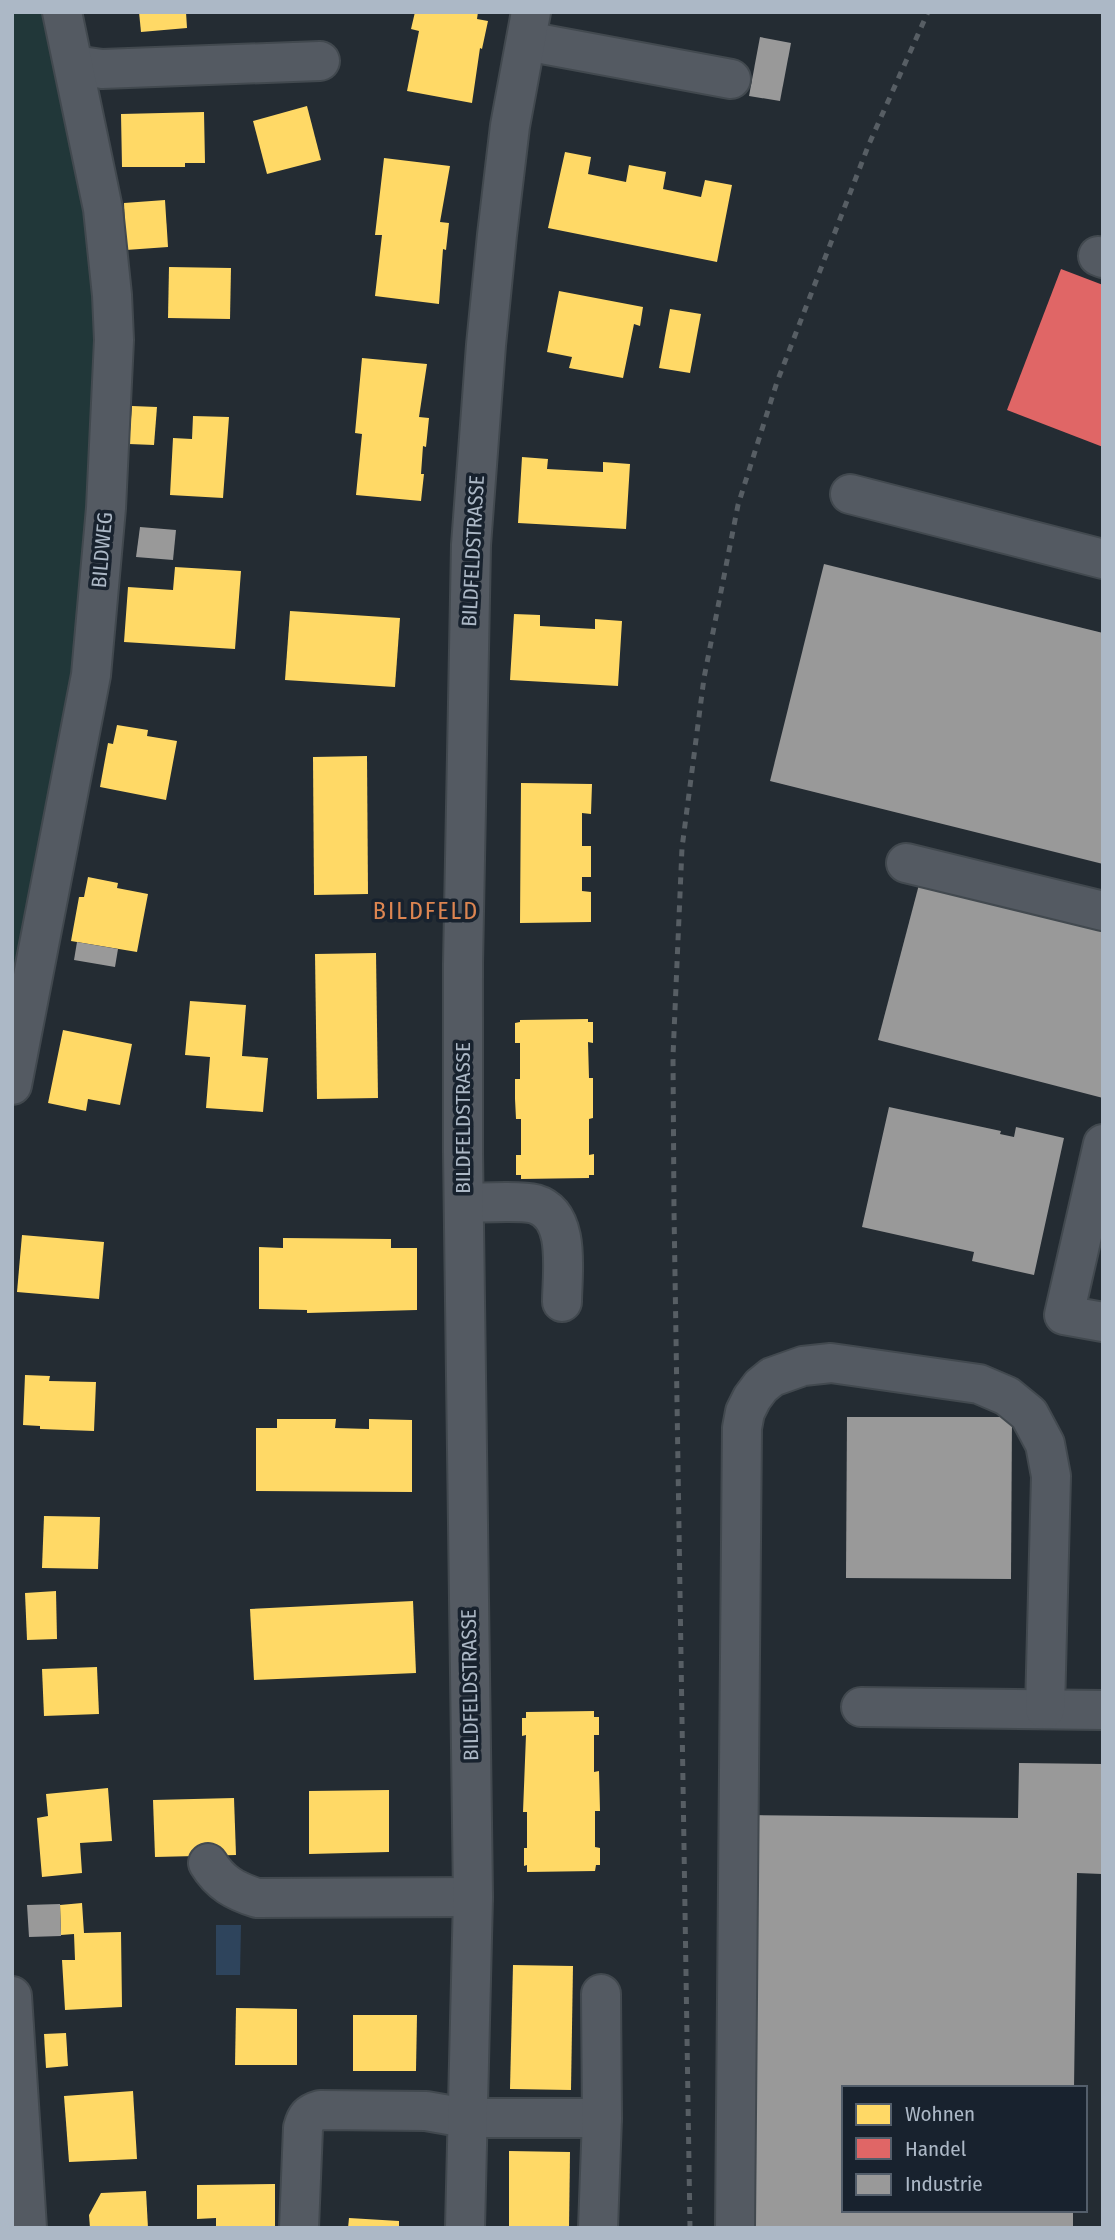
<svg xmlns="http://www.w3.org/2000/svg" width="1115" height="2240" font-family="'Fira Sans Condensed',sans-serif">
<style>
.green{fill:#213739}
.water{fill:#2e445c}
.homes{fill:#ffd966}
.shops{fill:#e06666}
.industry{fill:#999}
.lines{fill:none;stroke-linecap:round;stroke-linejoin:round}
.minor-casing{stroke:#42494f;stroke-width:42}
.minor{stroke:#545a62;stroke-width:38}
.rail{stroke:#575e64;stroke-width:5;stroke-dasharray:7 7;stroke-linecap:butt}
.labels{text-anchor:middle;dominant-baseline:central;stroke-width:7;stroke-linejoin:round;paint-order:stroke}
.street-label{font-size:21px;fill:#acb8c6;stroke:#18222e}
.quarter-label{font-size:24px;letter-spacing:2px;fill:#dc8551;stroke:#18222e}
</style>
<rect width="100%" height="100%" fill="#242c33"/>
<path class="green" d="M12,12H51L105,307L82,659L12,1041Z"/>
<path class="water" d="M216,1925H241L240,1975H216Z"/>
<g class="homes">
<path d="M139,12H186L187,28L141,32Z"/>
<path d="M415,12H478L477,19L488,21L482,49L480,48L472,103L407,91L419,31L411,29Z"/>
<path d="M307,106L321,160L267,174L253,121Z"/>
<path d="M204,112L205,163H185V167H122L121,114Z"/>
<path d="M565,152L591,157L588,174L626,182L629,165L666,172L663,189L701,197L705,180L732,185L717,262L548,228Z"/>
<path d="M384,158L450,166L440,222L449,223L446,250L443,249L439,304L375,296L382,235H375Z"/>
<path d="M165,200L168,247L126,250L124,203Z"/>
<path d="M169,267L231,268L230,319L168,318Z"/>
<path d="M559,291L643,307L640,326L634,324L623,378L569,368L572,357L547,352Z"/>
<path d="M670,309L701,314L690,373L659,368Z"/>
<path d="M362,358L427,364L419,417L429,418L426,447L423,446L421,474H424L421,501L356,495L362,434L355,433Z"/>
<path d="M132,406L157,407L154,445L129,444Z"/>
<path d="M193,416L229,417L223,498L170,495L173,438L192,439Z"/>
<path d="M522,457L548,459L547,469L603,472V462L630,464L626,529L518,523Z"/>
<path d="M175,567L241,571L235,649L124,642L128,587L173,590Z"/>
<path d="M290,611L400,618L395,687L285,680Z"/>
<path d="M514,614L540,615V626L595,629V619L622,621L618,686L510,680Z"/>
<path d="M117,725L148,730L147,736L177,741L166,800L100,787L108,743L113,744Z"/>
<path d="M367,756L368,894L314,895L313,757Z"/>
<path d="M521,783L592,784L591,814L582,813V846H591V877H582V891L591,892V922L520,923Z"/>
<path d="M88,877L118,883L117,888L148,894L137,952L71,941L79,897H84Z"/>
<path d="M376,953L378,1098L317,1099L315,954Z"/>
<path d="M190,1001L246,1005L242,1056L268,1058L263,1112L206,1108L210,1057L185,1055Z"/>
<path d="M588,1019V1022H593V1043L588,1042L589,1078H593V1118L589,1119V1155L594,1154V1175H589V1178L521,1179V1175H516V1155H521V1119H516L515,1099V1079H520V1043H515V1023L520,1022V1020Z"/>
<path d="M63,1030L132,1044L120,1105L88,1099L86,1111L48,1103Z"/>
<path d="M22,1235L104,1242L99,1299L17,1292Z"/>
<path d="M283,1238L391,1239V1248H417V1310L307,1313V1310L259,1309V1247L283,1248Z"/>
<path d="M25,1375L50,1376L49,1381L96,1382L94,1431L40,1429V1426L23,1425Z"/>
<path d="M277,1419H336L335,1428L369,1429V1419L412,1420V1492L256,1491V1428H277Z"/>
<path d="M44,1516L100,1517L98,1569L42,1568Z"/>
<path d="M56,1591L57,1639L27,1640L25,1593Z"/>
<path d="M413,1601L416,1673L254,1680L250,1609Z"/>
<path d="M97,1667L99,1714L44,1716L42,1669Z"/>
<path d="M594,1711V1717H599V1735H594V1772L599,1771L600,1811H595V1847L600,1848V1865H596L595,1871L527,1872V1865L524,1866V1848H527V1812H523L526,1735L522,1736V1718H526V1712Z"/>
<path d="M108,1788L112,1841L80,1843L82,1873L42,1877L37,1818L48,1816L46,1794Z"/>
<path d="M389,1790V1852L309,1854V1791Z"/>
<path d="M234,1798L236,1855L155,1857L153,1800Z"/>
<path d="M82,1903L84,1933L121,1932L122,2007L65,2010L62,1960H75L74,1934L61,1935L60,1905Z"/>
<path d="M513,1965L573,1966L571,2090L510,2089Z"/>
<path d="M236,2008L297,2009V2065H235Z"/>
<path d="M353,2015H417L416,2071H353Z"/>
<path d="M66,2033L68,2066L46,2068L44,2034Z"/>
<path d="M133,2091L137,2159L69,2162L64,2096Z"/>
<path d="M509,2151L570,2152L569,2228H509Z"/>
<path d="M275,2184V2228H216V2218L197,2219V2185Z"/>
<path d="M146,2191L148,2228H90L89,2215L101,2193Z"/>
<path d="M349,2218L399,2221V2228H348Z"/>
</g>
<path class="shops" d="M1061,269L1103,285V447L1007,410Z"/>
<g class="industry">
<path d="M760,37L791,43L780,101L749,96Z"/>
<path d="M140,527L176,530L173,560L136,557Z"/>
<path d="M824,564L1103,633V864L770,781Z"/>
<path d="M921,877L1103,924V1098L878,1040Z"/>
<path d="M77,942L118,949L115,967L74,960Z"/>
<path d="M889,1107L1001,1131L1000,1134L1014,1137L1016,1127L1064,1138L1034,1275L972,1261L974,1252L862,1227Z"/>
<path d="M847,1417H1012L1011,1579L846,1578Z"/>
<path d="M1019,1763L1103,1764L1102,1874L1077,1873L1074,2088H844V2210H1073V2228H746L750,1815L1018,1818Z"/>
<path d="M60,1904L61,1936L29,1937L27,1905Z"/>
</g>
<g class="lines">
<defs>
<g id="minor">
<path d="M526,41L731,79"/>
<path d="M74,65L102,69L320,61"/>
<path d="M1098,256L1103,258"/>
<path d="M850,494L1103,559"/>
<path d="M906,863L1103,911"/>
<path d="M12,1085L91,675L106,508L114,340L112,295L103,209L62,12"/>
<path d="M1103,1144L1064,1315L1103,1322"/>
<path d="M464,1203C482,1203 519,1200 535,1204C572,1215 562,1273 562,1302"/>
<path d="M861,1707L1103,1710"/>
<path d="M208,1863C220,1883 235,1891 257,1898L473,1897"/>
<path d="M12,1996L27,2228"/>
<path d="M299,2228L303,2128C306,2117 309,2113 320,2110L426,2111L466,2118H602"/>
<path d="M465,2228L473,1897L463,1152V964L471,545L486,345L497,235L510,126L531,12"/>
<path d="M598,2228L602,2118L601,1994"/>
<path d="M735,2228L742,1428L745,1412L752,1398L761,1386L772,1377L803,1366L831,1363L979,1384L1007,1396L1029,1414L1045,1444L1051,1476L1045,1709"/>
</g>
</defs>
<use href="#minor" class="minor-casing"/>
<use href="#minor" class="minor"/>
<path class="rail" d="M690,2228L674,1211L673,1056L682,848L704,678L738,505L777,382L869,144L928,12"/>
</g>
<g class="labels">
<g class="street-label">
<text transform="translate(102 550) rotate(-85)">BILDWEG</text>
<text transform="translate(473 551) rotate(-87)">BILDFELDSTRASSE</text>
<text transform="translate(463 1118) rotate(-90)">BILDFELDSTRASSE</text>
<text transform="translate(470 1685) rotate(-91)">BILDFELDSTRASSE</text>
</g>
<g class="quarter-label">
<text x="426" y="911">BILDFELD</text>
</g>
</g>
<rect width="1115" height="2240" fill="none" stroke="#acb8c6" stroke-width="28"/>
<rect x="842" y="2086" width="245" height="126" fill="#18222e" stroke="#535e6b" stroke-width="2"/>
<rect x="856" y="2104" width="35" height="21" fill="#ffd966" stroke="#535e6b" stroke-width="2"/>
<text x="905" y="2121" font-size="21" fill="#acb8c6">Wohnen</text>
<rect x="856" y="2138" width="35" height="21" fill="#e06666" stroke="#535e6b" stroke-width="2"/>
<text x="905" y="2156" font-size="21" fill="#acb8c6">Handel</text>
<rect x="856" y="2174" width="35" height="21" fill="#999999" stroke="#535e6b" stroke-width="2"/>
<text x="905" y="2191" font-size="21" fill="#acb8c6">Industrie</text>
</svg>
